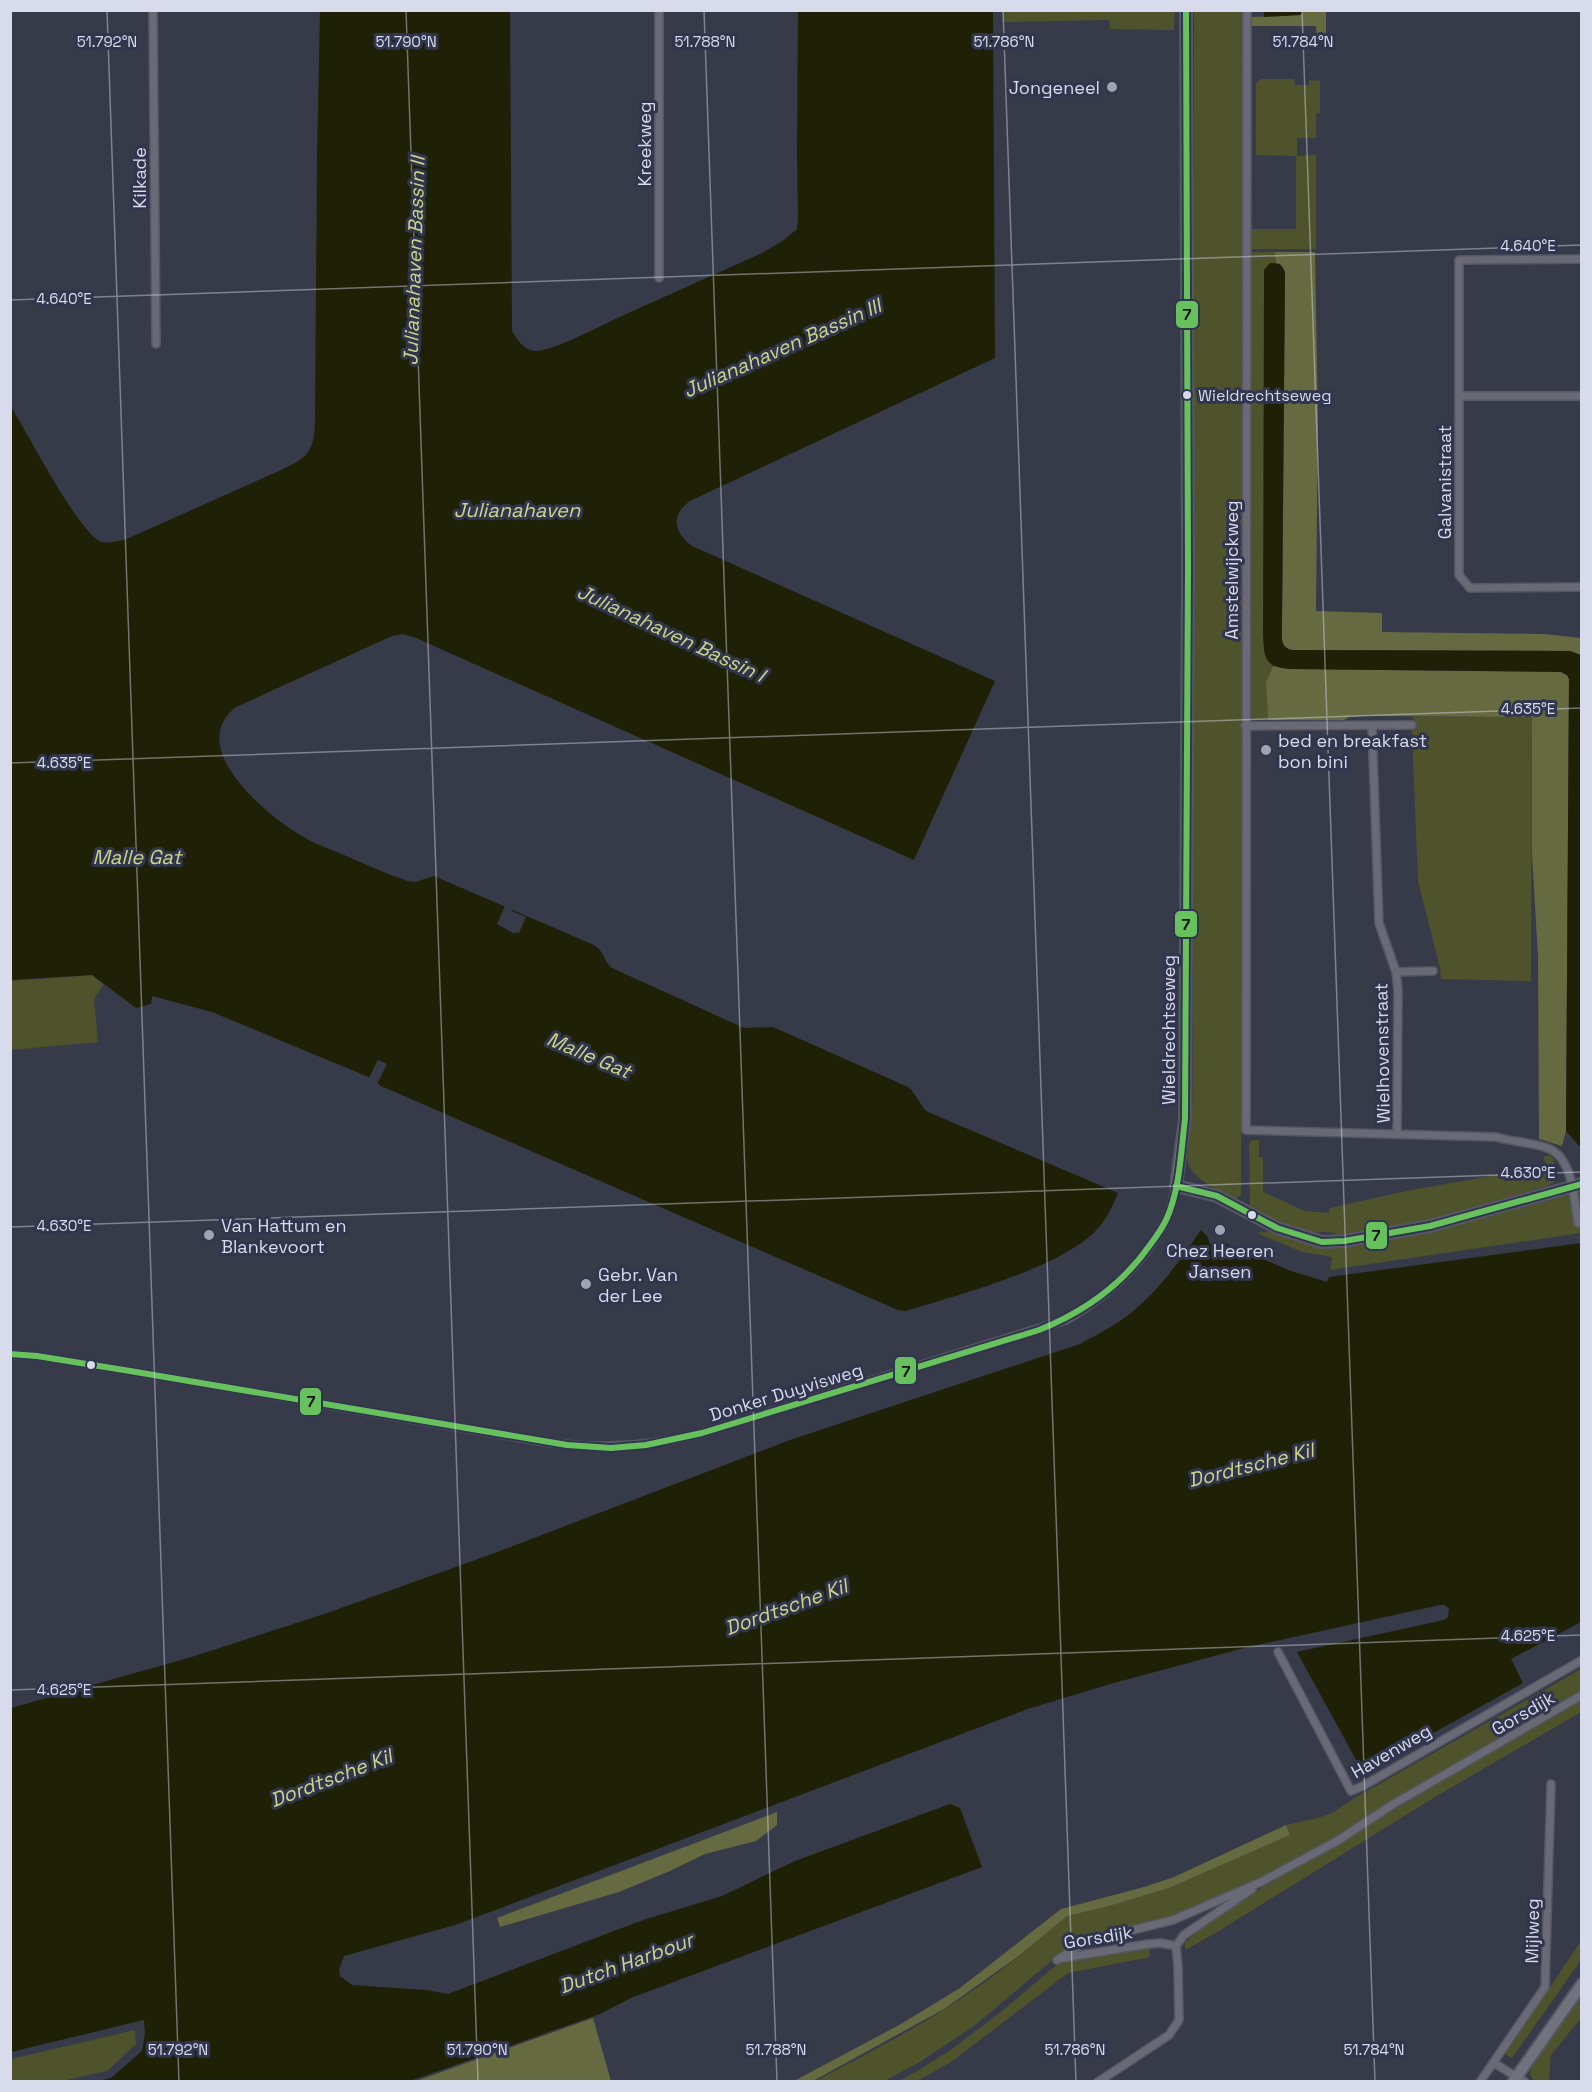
<svg xmlns="http://www.w3.org/2000/svg" width="1592" height="2092" font-family="'Space Grotesk',sans-serif">
<style>
.green{fill:#4f532c}
.forest{fill:#656a40}
.water{fill:#1f2106}
.pier{fill:#373a48}
.lines{fill:none;stroke-linecap:round;stroke-linejoin:round}
.street-casing{stroke:#555763;stroke-width:10}
.secondary-casing{stroke:#555763;stroke-width:14}
.street{stroke:#696a75;stroke-width:7}
.secondary{stroke:#70727e;stroke-width:10}
.bus-1-casing{stroke:#31354e;stroke-width:10}
.bus-1{stroke:#67c15d;stroke-width:6}
.ticks{fill:none;stroke:#d8dbeb;stroke-width:1.5;stroke-opacity:0.45}
.poi-dot{fill:#a0a3b2;stroke:#31354e;stroke-width:2}
.bus-dot{fill:#d8dbeb;stroke:#31354e;stroke-width:2}
.labels{text-anchor:middle;dominant-baseline:central;stroke-width:6;stroke-linejoin:round;paint-order:stroke}
.bus-label{font-size:16px;fill:#d8dbeb;stroke:#31354e;text-anchor:start}
.poi-label{font-size:18px;fill:#d8dbeb;stroke:#31354e;text-anchor:start}
.street-label{font-size:18px;fill:#d8dbeb;stroke:#31354e}
.water-label{font-size:20px;font-style:italic;fill:#cdd586;stroke:#31354e}
.ticks-label{font-size:15px;text-anchor:middle;fill:#d8dbeb;stroke:#31354e;stroke-width:6;stroke-linejoin:round;paint-order:stroke}
.line-badge{stroke:#31354e;stroke-width:2}
.pale-badge-label{font-size:16px;text-anchor:middle;font-weight:bold;fill:#111}
</style>
<rect width="100%" height="100%" fill="#373a48"/>
<g class="green">
<path d="M1243,10L1241,1195L1235,1199C1220,1191 1189,1178 1187,1159L1192,1116L1193,1059L1194,11Z"/>
<path d="M1003,11H1175L1174,30L1110,29L1109,20L1003,22Z"/>
<path d="M1261,79H1294L1295,85H1309V80L1320,81V113L1316,114V138H1297V156L1316,155V249H1250V229H1296V156L1256,155V83Z"/>
<path d="M1250,252H1275L1276,263H1271L1264,270V652L1267,661L1273,666L1266,682L1268,720H1253L1250,717Z"/>
<path d="M1532,716L1531,981L1441,979L1440,968L1418,881L1412,733L1413,717Z"/>
<path d="M92,975L104,984L94,999L98,1042L11,1050V981Z"/>
<path d="M1252,1140H1259V1157H1263V1192L1305,1211L1329,1213L1330,1208L1406,1191L1513,1172L1515,1176L1532,1171L1533,1177L1548,1170L1543,1157L1548,1155L1553,1158L1557,1171L1553,1183L1547,1186L1435,1218L1339,1235C1328,1230 1318,1233 1306,1233C1293,1233 1263,1214 1250,1207L1249,1144Z"/>
<path d="M1581,1192V1233L1330,1270L1332,1257L1302,1252L1259,1234L1260,1231L1265,1233L1266,1231L1311,1246L1334,1248L1360,1245L1436,1231Z"/>
<path d="M1581,1669V1691L1270,1877L1168,1919L1078,1941L1069,1946L974,2026L920,2062L884,2081L813,2082C900,2038 991,1988 1060,1919L1067,1916L1106,1907L1169,1888L1290,1835L1286,1825L1318,1818L1334,1812L1353,1799Z"/>
<path d="M1581,1699V1712L1435,1797L1214,1934L1185,1950V1943L1195,1933L1258,1890Z"/>
<path d="M1581,1941V1960L1512,2058L1505,2054Z"/>
<path d="M1149,1947L1150,1956L1146,1958L1068,1973L951,2062L917,2081L897,2082L919,2070L952,2049L1002,2011L1061,1961Z"/>
<path d="M1581,1994V2018L1551,2055L1549,2081H1534L1530,2075L1531,2066Z"/>
<path d="M135,2030L136,2044L107,2071L62,2081H11V2059Z"/>
</g>
<g class="forest">
<path d="M1304,11H1326V38H1317L1316,26H1251V17L1300,15Z"/>
<path d="M1275,252H1315L1318,415L1316,611L1382,613V632L1544,634L1581,638V655L1570,651L1292,650C1279,648 1282,634 1282,624L1285,272L1283,267L1276,263Z"/>
<path d="M1273,666L1291,669L1561,672L1567,675L1569,679L1566,1131L1562,1146L1539,1139L1538,957L1532,854V717L1364,716L1349,717L1344,720H1268L1266,682Z"/>
<path d="M777,1812V1825L756,1841L705,1854L670,1871L619,1892L500,1927L497,1918Z"/>
<path d="M1286,1825L1290,1835L1169,1888L1106,1907L1067,1916L1016,1958L944,2009L813,2081H794L901,2024L960,1988L1061,1909L1144,1887L1174,1877Z"/>
<path d="M593,2018L611,2081H416Z"/>
</g>
<g class="water">
<path d="M320,11H510L512,331C517,339 523,350 535,351C552,352 606,323 624,315C670,294 716,274 762,253L784,240L797,229L798,216L797,153L798,11H993L995,358L690,501C670,515 674,532 692,546L995,681L914,860L416,638L403,634L392,636L236,707C184,747 267,816 302,836C315,844 330,849 344,855C365,864 386,874 408,881L415,882L434,876L594,945C605,952 603,961 612,968L744,1028L773,1027L908,1087C917,1094 919,1105 928,1112L1118,1193C1113,1205 1108,1216 1100,1226C1065,1268 959,1294 906,1311L898,1310L381,1086L371,1078L212,1012L152,996L151,1004L136,1008L92,975L11,980L10,405C26,430 80,536 102,542C110,544 122,540 129,538L281,470C306,458 313,454 315,425L317,156Z"/>
<path d="M1264,11V10L1304,11L1300,15L1264,17Z"/>
<path d="M1270,263L1280,264L1285,272L1282,624C1282,634 1279,648 1292,650L1570,651L1581,655V1148L1566,1131L1569,679L1567,675L1561,672L1291,669C1263,667 1264,656 1263,632L1264,275V270Z"/>
<path d="M1201,1230L1207,1236L1210,1244L1218,1248L1225,1243L1291,1271L1327,1282L1329,1277L1581,1243V1622L1511,1659L1523,1683L1369,1769L1360,1767L1297,1652L1444,1620L1448,1617L1449,1609L1445,1605H1440L1248,1647L1110,1684L1028,1709L501,1908L455,1925L344,1956L339,1970L340,1976L352,1985L427,1990L448,1994L643,1920L722,1896L795,1861L950,1804L960,1808L982,1867L631,1998L600,2014L410,2081H97L111,2078L142,2051L145,2034L144,2020L11,2052V1708L195,1656L330,1612L492,1554L790,1440L1080,1344C1100,1333 1122,1322 1139,1306C1164,1284 1182,1257 1201,1230Z"/>
</g>
<g class="pier">
<path d="M506,904L513,907L512,911L526,917L519,933L516,932L515,934L497,924Z"/>
<path d="M378,1060L387,1064L376,1086L368,1080Z"/>
</g>
<g class="lines">
<defs>
<g id="street">
<path d="M153,10L156,344"/>
<path d="M1247,10L1246,1130L1496,1137C1513,1142 1531,1142 1547,1148C1573,1156 1574,1200 1578,1223"/>
<path d="M1582,259L1459,260V575L1470,588L1582,587"/>
<path d="M659,278V10"/>
<path d="M1459,396H1582"/>
<path d="M1245,726L1412,725"/>
<path d="M1372,726L1379,923L1396,972L1398,990L1397,1134"/>
<path d="M1396,972L1433,971"/>
<path d="M10,1354L37,1356L166,1377L545,1442C599,1450 649,1447 702,1433L1066,1320C1107,1296 1143,1264 1165,1222C1171,1211 1173,1197 1176,1186"/>
<path d="M1278,1652L1351,1791L1363,1786L1582,1660"/>
<path d="M1063,1958L1148,1944L1161,1943L1176,1946L1184,1935L1252,1889"/>
<path d="M1057,1960L1085,1942L1173,1920L1261,1882L1337,1841L1392,1805L1582,1695"/>
<path d="M1494,2063L1525,2082"/>
<path d="M1098,2082L1169,2035L1179,2020L1178,1966L1176,1946"/>
<path d="M1480,2082L1545,1987L1551,1784"/>
</g>
<g id="secondary">
<path d="M1186,10L1188,569L1185,1119L1176,1186L1217,1196L1277,1228L1322,1242L1344,1241L1430,1226L1582,1184"/>
<path d="M1513,2082L1582,1984"/>
</g>
</defs>
<use href="#street" class="street-casing"/>
<use href="#secondary" class="secondary-casing"/>
<use href="#street" class="street"/>
<use href="#secondary" class="secondary"/>
<defs>
<g id="bus-1">
<path d="M1176,1186L1217,1196L1277,1228L1322,1242L1344,1241L1430,1226L1582,1184"/>
<path d="M10,1354L37,1356L130,1371L567,1445L611,1448L646,1445L702,1433L1039,1330C1084,1312 1122,1285 1150,1245C1156,1237 1163,1227 1167,1218C1180,1188 1181,1151 1185,1119L1188,569L1186,10"/>
</g>
</defs>
<use href="#bus-1" class="bus-1-casing"/>
<use href="#bus-1" class="bus-1"/>
</g>
<path class="ticks" d="M107,10L179,2082M406,10L478,2082M704,10L777,2082M1003,10L1076,2082M1302,10L1375,2082M10,300L1582,245M10,763L1582,708M10,1227L1582,1172M10,1690L1582,1635"/>
<g class="poi-dot">
<circle cx="1112" cy="87" r="6"/>
<circle cx="1266" cy="750" r="6"/>
<circle cx="1220" cy="1230" r="6"/>
<circle cx="209" cy="1235" r="6"/>
<circle cx="586" cy="1284" r="6"/>
</g>
<g class="bus-dot">
<circle cx="1187" cy="395" r="5"/>
<circle cx="1252" cy="1215" r="5"/>
<circle cx="91" cy="1365" r="5"/>
</g>
<g class="labels">
<g class="bus-label">
<text x="1198" y="395">Wieldrechtseweg</text>
</g>
<g class="poi-label">
<text x="1100" y="87" text-anchor="end">Jongeneel</text>
<text x="1278" y="740">bed en breakfast<tspan x="1278" dy="21">bon bini</tspan></text>
<text x="221" y="1225">Van Hattum en<tspan x="221" dy="21">Blankevoort</tspan></text>
<text x="1220" y="1250" text-anchor="middle">Chez Heeren<tspan x="1220" dy="21">Jansen</tspan></text>
<text x="598" y="1274">Gebr. Van<tspan x="598" dy="21">der Lee</tspan></text>
</g>
<g class="street-label">
<text transform="translate(644 144) rotate(-90)">Kreekweg</text>
<text transform="translate(139 178) rotate(-90)">Kilkade</text>
<text transform="translate(1444 482) rotate(-90)">Galvanistraat</text>
<text transform="translate(1231 570) rotate(-90)">Amstelwijckweg</text>
<text transform="translate(1168 1030) rotate(-90)">Wieldrechtseweg</text>
<text transform="translate(1382 1053) rotate(-91)">Wielhovenstraat</text>
<text transform="translate(786 1392) rotate(-17)">Donker Duyvisweg</text>
<text transform="translate(1523 1713) rotate(-30)">Gorsdijk</text>
<text transform="translate(1391 1751) rotate(-30)">Havenweg</text>
<text transform="translate(1532 1931) rotate(-89)">Mijlweg</text>
<text transform="translate(1098 1937) rotate(-9)">Gorsdijk</text>
</g>
<g class="water-label">
<text transform="translate(414 261) rotate(-88)">Julianahaven Bassin II</text>
<text transform="translate(782 348) rotate(-24)">Julianahaven Bassin III</text>
<text x="517" y="510">Julianahaven</text>
<text transform="translate(671 633) rotate(25)">Julianahaven Bassin I</text>
<text x="137" y="857">Malle Gat</text>
<text transform="translate(589 1055) rotate(23)">Malle Gat</text>
<text transform="translate(1251 1465) rotate(-14)">Dordtsche Kil</text>
<text transform="translate(786 1607) rotate(-20)">Dordtsche Kil</text>
<text transform="translate(331 1778) rotate(-21)">Dordtsche Kil</text>
<text transform="translate(626 1963) rotate(-20)">Dutch Harbour</text>
</g>
</g>
<g class="ticks-label">
<text x="107" y="47">51.792°N</text>
<text x="406" y="47">51.790°N</text>
<text x="705" y="47">51.788°N</text>
<text x="1004" y="47">51.786°N</text>
<text x="1303" y="47">51.784°N</text>
<text x="1528" y="251">4.640°E</text>
<text x="64" y="304">4.640°E</text>
<text x="1528" y="714">4.635°E</text>
<text x="64" y="768">4.635°E</text>
<text x="1528" y="1178">4.630°E</text>
<text x="64" y="1231">4.630°E</text>
<text x="1528" y="1641">4.625°E</text>
<text x="64" y="1695">4.625°E</text>
<text x="178" y="2055">51.792°N</text>
<text x="477" y="2055">51.790°N</text>
<text x="776" y="2055">51.788°N</text>
<text x="1075" y="2055">51.786°N</text>
<text x="1374" y="2055">51.784°N</text>
</g>
<g class="line-badge">
<rect x="1175" y="300" width="24" height="29" rx="6" fill="#67c15d"/>
<rect x="1174" y="910" width="24" height="28" rx="6" fill="#67c15d"/>
<rect x="1365" y="1221" width="23" height="29" rx="6" fill="#67c15d"/>
<rect x="894" y="1356" width="23" height="29" rx="6" fill="#67c15d"/>
<rect x="299" y="1387" width="23" height="29" rx="6" fill="#67c15d"/>
</g>
<g class="pale-badge-label">
<text x="1187" y="320">7</text>
<text x="1186" y="930">7</text>
<text x="1376" y="1241">7</text>
<text x="906" y="1377">7</text>
<text x="311" y="1407">7</text>
</g>
<rect width="1592" height="2092" fill="none" stroke="#d8dbeb" stroke-width="24"/>
</svg>
